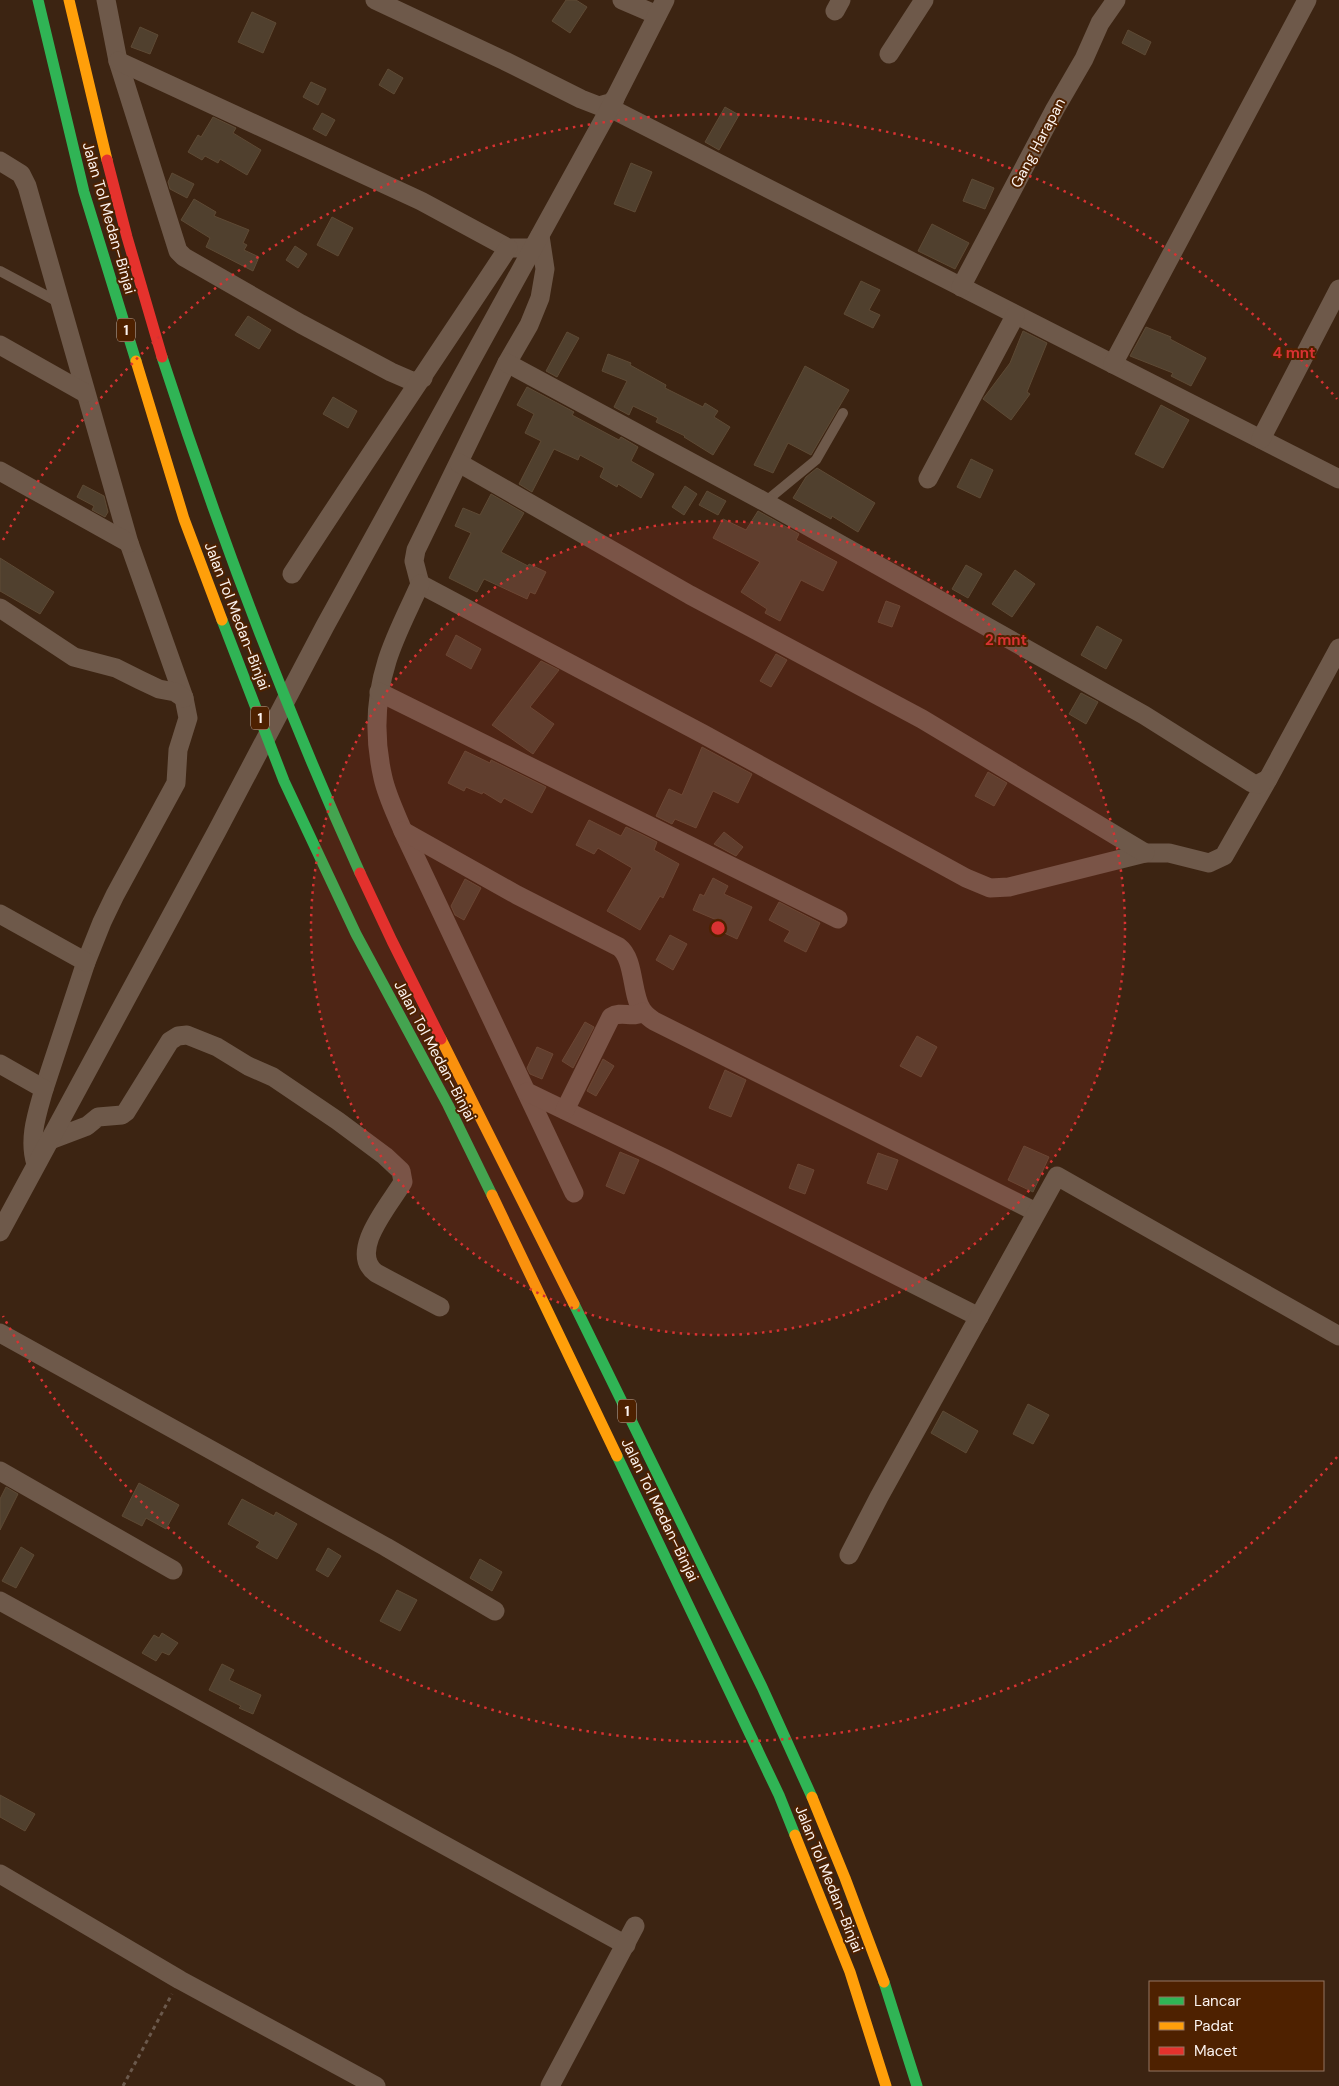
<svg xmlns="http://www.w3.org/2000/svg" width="1339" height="2086" font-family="'DM Sans',sans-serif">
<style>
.building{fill:#50402e;stroke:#5e4a35}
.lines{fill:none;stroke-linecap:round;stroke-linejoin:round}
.path{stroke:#6b594c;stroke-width:3;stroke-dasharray:4 4;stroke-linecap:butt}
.lane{stroke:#6e594a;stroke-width:10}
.street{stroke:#6e594a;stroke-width:19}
.fast{stroke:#30b455;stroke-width:11}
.slow{stroke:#ff9f0a;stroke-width:11}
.jam{stroke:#e5322d;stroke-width:11}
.ring{fill:none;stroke:#d83232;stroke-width:2.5;stroke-dasharray:2.5 5}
.labels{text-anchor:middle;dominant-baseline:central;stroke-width:4;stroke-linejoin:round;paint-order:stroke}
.shield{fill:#4e2100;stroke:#c7b4a7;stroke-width:1}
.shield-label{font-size:14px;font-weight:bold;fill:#fbf3ef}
.street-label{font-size:15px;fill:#fbf3ef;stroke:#4e2100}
.centre{fill:#d83232;stroke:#4e2100;stroke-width:2.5}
.ring-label{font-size:15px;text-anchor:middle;font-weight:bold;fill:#d83232;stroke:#4e2100;stroke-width:4;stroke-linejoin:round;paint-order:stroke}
</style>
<rect width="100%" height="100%" fill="#3c2412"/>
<g class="building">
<path d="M566,0H576L587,7L570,33L552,21Z"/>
<path d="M252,12L276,23L263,53L238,42Z"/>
<path d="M140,27L158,35L150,54L131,47Z"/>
<path d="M1128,30L1151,42L1145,55L1122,43Z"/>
<path d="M388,69L403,78L394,94L379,85Z"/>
<path d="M311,82L326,89L318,105L303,97Z"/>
<path d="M725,107L739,115L719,150L705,142Z"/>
<path d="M322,113L335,120L326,136L313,129Z"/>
<path d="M213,117L236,128L233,133L261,150L247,175L220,159L218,163L205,156L202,160L188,152L198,135L201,137Z"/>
<path d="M631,163L652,172L635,212L614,204Z"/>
<path d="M172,173L194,184L187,198L170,189L168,182Z"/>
<path d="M972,179L994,188L985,209L963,201Z"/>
<path d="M194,199L216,212L214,216L249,230L243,243L247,245L244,250L259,257L253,271L206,247L210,238L181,220Z"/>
<path d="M332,217L353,228L338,256L317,245Z"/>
<path d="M932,224L969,243L955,269L918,251Z"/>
<path d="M295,246L307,254L298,268L286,260Z"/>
<path d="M861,281L880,290L869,310L880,315L873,328L844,314Z"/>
<path d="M248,316L271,330L259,349L235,335Z"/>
<path d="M1146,327L1171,337L1170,339L1206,358L1191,386L1171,376L1173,373L1130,356Z"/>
<path d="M1023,331L1047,343L1027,392L1030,394L1011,420L983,399L1010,363Z"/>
<path d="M567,332L579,338L557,377L546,371Z"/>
<path d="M608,354L631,363L630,365L666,385L665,388L703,407L705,403L718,411L714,417L730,427L713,455L684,437L685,436L656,422L658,418L633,406L629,415L614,407L627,381L602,371Z"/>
<path d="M805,366L849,390L811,455L788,443L773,473L754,465Z"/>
<path d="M527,387L574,412L572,415L619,440L621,437L638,447L631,461L654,474L641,498L618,484L617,487L600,477L604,468L580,455L578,460L554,449L532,492L519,484L541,441L525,433L534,414L517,405Z"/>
<path d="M333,397L357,411L348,428L323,414Z"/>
<path d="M1161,405L1189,420L1163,468L1135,454Z"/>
<path d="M971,459L993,470L980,498L957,487Z"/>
<path d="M817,468L875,503L858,532L832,516L831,519L793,498L806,477Z"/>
<path d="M83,485L104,496L108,512L105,517L92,510L94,506L77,497Z"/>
<path d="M685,486L697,494L684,515L672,507Z"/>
<path d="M707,491L726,501L718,515L699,505Z"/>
<path d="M491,494L524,513L501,552L528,566L529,564L546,572L535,594L530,592L527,599L484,579L477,592L449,578L471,533L455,526L463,508L480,515Z"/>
<path d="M758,511L799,534L796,540L837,562L823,591L801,580L780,621L765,613L767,609L741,592L760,562L713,538L723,519L746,530Z"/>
<path d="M0,558L54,592L40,614L0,591Z"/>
<path d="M966,565L982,574L968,598L952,589Z"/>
<path d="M1015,570L1035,584L1012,617L992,604Z"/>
<path d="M886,601L900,606L892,627L878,622Z"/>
<path d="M1097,626L1122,640L1106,669L1081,655Z"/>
<path d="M456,635L481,649L471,669L446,655Z"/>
<path d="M776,654L787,660L771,687L760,681Z"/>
<path d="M541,661L559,670L530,707L554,724L533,754L492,725Z"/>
<path d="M1081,693L1098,702L1086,724L1069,714Z"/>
<path d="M702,747L752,774L738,803L713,791L696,828L675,819L672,824L656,816L669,789L682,795Z"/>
<path d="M465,751L490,763L491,760L546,787L532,813L504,798L501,803L483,792L482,794L466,787L464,791L448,783Z"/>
<path d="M988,772L1007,783L994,806L975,796Z"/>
<path d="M589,820L621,836L626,827L641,834L657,842L654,850L679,864L663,898L660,896L640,930L607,911L632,868L598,848L594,854L576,845Z"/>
<path d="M724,832L743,847L736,856L714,844Z"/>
<path d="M713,878L728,886L724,894L752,907L737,939L716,929L719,921L693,910L700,894L704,896Z"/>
<path d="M465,879L481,888L464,920L455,915L451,906Z"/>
<path d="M779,902L820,923L806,952L784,941L790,931L769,920Z"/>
<path d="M670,935L687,944L673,970L656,960Z"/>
<path d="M585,1022L594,1027L573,1068L562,1061Z"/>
<path d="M917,1036L937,1047L921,1077L900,1066Z"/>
<path d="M537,1047L553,1054L542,1079L530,1074L527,1068Z"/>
<path d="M603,1059L614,1066L596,1096L587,1091Z"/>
<path d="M725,1070L746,1080L731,1117L709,1108Z"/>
<path d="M1024,1146L1049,1157L1033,1192L1008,1180Z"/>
<path d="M620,1152L639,1160L624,1194L606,1186Z"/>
<path d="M878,1153L898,1160L887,1190L867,1183Z"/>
<path d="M798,1164L814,1170L805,1194L789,1188Z"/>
<path d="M1028,1404L1049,1415L1033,1444L1013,1434Z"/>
<path d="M943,1411L978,1431L966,1453L931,1433Z"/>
<path d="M139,1483L179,1505L166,1529L146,1518L142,1526L122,1516Z"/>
<path d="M6,1487L18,1494L0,1530V1499Z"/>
<path d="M242,1499L274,1516L276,1512L297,1524L277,1559L256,1547L260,1542L228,1524Z"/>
<path d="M21,1547L34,1555L16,1588L2,1581Z"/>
<path d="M328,1548L341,1556L328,1577L316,1570Z"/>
<path d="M480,1559L502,1572L492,1591L470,1578Z"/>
<path d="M397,1590L417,1600L400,1631L380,1621Z"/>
<path d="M162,1633L178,1643L169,1655L162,1652L156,1661L142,1653L154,1635L159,1638Z"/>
<path d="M222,1664L234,1670L229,1680L261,1695L253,1714L239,1708L241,1706L209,1690Z"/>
<path d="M0,1795L35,1814L25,1831L0,1817Z"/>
</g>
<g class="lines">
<path class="path" d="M123,2086L172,1994"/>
<g class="lane">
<path d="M0,271L60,303"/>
<path d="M765,502L816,460L843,413"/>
</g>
<g class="street">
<path d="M106,0L118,61L178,251L184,257L301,324L391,372L414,382L423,378"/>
<path d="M375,0L505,61L581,99L599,106L610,103L615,99"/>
<path d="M622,0L657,15"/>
<path d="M835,11L841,0"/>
<path d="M889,54L924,0"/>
<path d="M118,61L421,201L508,248H533"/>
<path d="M610,108L1339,479"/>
<path d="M0,161L21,174L27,186L129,543L184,698L188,718L178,750L176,783L115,895L102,922L86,962L44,1089"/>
<path d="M540,236L545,269L540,298L529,325L507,363L416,550L414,561L420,584L703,734L966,878L990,888L1009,887L1145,853H1169L1209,863L1224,856L1268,779L1339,648"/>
<path d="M961,287L1055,109L1084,59L1100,23L1116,0"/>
<path d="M0,345L85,393"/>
<path d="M507,363L765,502L1144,715L1252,783L1258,784L1268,779"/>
<path d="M1113,364L1307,0"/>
<path d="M1261,439L1339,289"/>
<path d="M459,463L690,595L922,719L1145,853"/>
<path d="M0,471L129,543"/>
<path d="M928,479L1015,316"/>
<path d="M292,574C363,464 436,357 508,248"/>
<path d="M420,584C409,609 395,635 387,661C375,699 374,739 383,778C387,796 396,814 403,831L574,1193"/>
<path d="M0,608L74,657L116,668L140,680L159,689L175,692L184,698"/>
<path d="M379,692L838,919"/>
<path d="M403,831L517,895L619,947C635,959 631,994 642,1010C645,1015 650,1018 654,1021L1036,1212"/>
<path d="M0,914L86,962"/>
<path d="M0,1064L44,1089C37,1114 28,1139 36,1164"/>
<path d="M527,1092L666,1159L979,1317"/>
<path d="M565,1110L611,1017C622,1010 632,1019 643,1012"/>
<path d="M50,1140L87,1126L98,1117L122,1115L126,1112L170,1041L178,1036L187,1035L217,1047L248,1066L273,1077L338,1121L385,1156L401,1171L403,1182C391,1203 347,1252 376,1273L440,1307"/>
<path d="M0,1232L217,831L325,626L610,108L665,0"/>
<path d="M0,1333L386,1547L495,1611"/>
<path d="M0,1471L173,1570"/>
<path d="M849,1555L879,1497L1057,1176L1339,1336"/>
<path d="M0,1601L626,1945"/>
<path d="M0,1874L180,1980L376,2086"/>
<path d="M550,2086L635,1926"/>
</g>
<g class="fast">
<path d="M38,0L84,192L136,361"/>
<path d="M162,357C219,533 284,705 360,873"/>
<path d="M222,620L284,781L356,934L448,1105L492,1195"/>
<path d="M574,1304L762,1687L812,1797"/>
<path d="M617,1456L779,1795L795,1835"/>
<path d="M884,1982L917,2086"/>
</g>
<g class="slow">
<path d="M69,0L107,160"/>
<path d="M136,361L184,519L222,620"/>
<path d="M441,1039L574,1304"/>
<path d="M492,1195L617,1456"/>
<path d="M812,1797L845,1878L884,1982"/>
<path d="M795,1835L850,1972L886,2086"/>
</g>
<g class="jam">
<path d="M107,160L127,237L162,357"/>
<path d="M360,873L392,941L441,1039"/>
</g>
</g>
<circle cx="718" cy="928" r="407" fill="#d83232" fill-opacity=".12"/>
<g class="ring">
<circle cx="718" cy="928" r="407"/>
<path d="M1337 1457A814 814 0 0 1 3 1316M3 540A814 814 0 0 1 1337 399"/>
</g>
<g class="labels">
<g class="shield">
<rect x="117" y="318.5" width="18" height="23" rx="4"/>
<rect x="251" y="706.5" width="18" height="23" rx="4"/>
<rect x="618" y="1399.5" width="18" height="23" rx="4"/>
</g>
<g class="shield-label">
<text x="126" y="330">1</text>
<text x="260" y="718">1</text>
<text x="627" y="1411">1</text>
</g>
<g class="street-label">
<text transform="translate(1038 143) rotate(-62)">Gang Harapan</text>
<text transform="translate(109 218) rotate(74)">Jalan Tol Medan–Binjai</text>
<text transform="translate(237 616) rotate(69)">Jalan Tol Medan–Binjai</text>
<text transform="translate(435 1051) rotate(62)">Jalan Tol Medan–Binjai</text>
<text transform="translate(660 1510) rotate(64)">Jalan Tol Medan–Binjai</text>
<text transform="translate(829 1879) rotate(68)">Jalan Tol Medan–Binjai</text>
</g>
</g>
<circle cx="718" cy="928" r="8" class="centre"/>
<g class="ring-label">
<text x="1294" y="358">4 mnt</text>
<text x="1006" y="645">2 mnt</text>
</g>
<rect x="1149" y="1981" width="175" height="90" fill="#4e2100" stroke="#937560"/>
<rect x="1159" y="1997" width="25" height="8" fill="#30b455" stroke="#937560"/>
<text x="1194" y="2006" font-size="15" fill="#fbf3ef">Lancar</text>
<rect x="1159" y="2022" width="25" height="8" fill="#ff9f0a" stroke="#937560"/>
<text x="1194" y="2031" font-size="15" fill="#fbf3ef">Padat</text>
<rect x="1159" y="2047" width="25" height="8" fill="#e5322d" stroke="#937560"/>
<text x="1194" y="2056" font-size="15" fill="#fbf3ef">Macet</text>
</svg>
